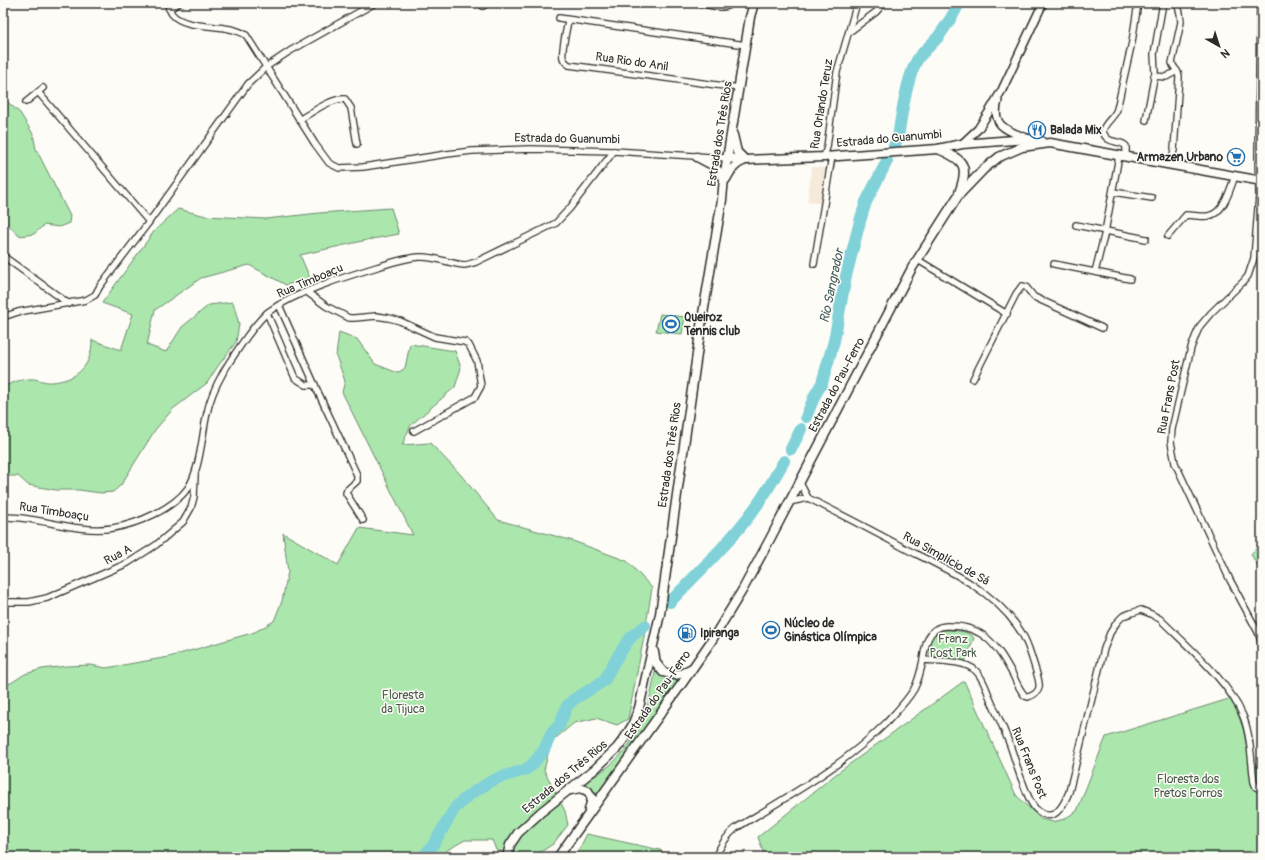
<svg xmlns="http://www.w3.org/2000/svg" width="1265" height="860" font-family="Pangolin,sans-serif">
<style>
.built{fill:#f6ebda}
.green{fill:#abe7ad;stroke:#6b896c}
.lines{fill:none;stroke-linecap:round;stroke-linejoin:round}
.river{stroke:#80d1d8;stroke-width:12}
.minor-casing{stroke:#2b2b2b;stroke-width:8}
.tertiary-casing{stroke:#2b2b2b;stroke-width:10}
.primary-casing{stroke:#2b2b2b;stroke-width:11}
.minor{stroke:#fdfcf7;stroke-width:5.5}
.tertiary{stroke:#fdfcf7;stroke-width:7}
.primary{stroke:#fdfcf7;stroke-width:8}
.labels{text-anchor:middle;dominant-baseline:central;stroke-width:3;stroke-linejoin:round;paint-order:stroke}
.street-label{font-size:12px;fill:#2b2b2b;stroke:#fdfcf7}
.poi-label{font-size:12px;font-weight:bold;fill:#2b2b2b;stroke:#fdfcf7;text-anchor:start}
.park-label{font-size:12px;fill:#4b5a4c;stroke:#fdfcf7}
.water-label{font-size:13px;font-style:italic;fill:#445d5f;stroke:#fdfcf7}
</style>
<rect width="100%" height="100%" fill="#fdfcf7"/>
<filter id="ink" filterUnits="userSpaceOnUse"><feTurbulence type="fractalNoise" baseFrequency=".025" numOctaves="2"/><feDisplacementMap in="SourceGraphic" scale="8" xChannelSelector="R" yChannelSelector="G"/><feConvolveMatrix kernelMatrix="1 2 1 2 8 2 1 2 1" color-interpolation-filters="sRGB"/></filter>
<g filter="url(#ink)">
<path class="built" d="M812,167L829,168L823,204L807,202Z"/>
<g class="green">
<path d="M3,98L20,113L33,134L36,149L70,216L69,223L59,227L44,225L34,234L19,236L3,219Z"/>
<path d="M391,208L399,234L367,240L300,255L310,278L286,285L249,265L201,278L155,310L147,345L166,352L182,327L209,305L233,302L239,324L236,342L218,366L207,383L173,409L155,430L121,485L113,492L101,493L79,490H56L28,485L18,476H3V387C11,383 21,379 30,379C37,378 44,383 52,382C77,380 92,366 92,340L121,350L133,314L102,303L155,230L178,209L206,216L266,219L319,213Z"/>
<path d="M660,314L685,317L682,334L656,331Z"/>
<path d="M339,332L357,339L375,364L398,373L405,368L410,344L455,351L461,368L455,387L411,425L402,445L430,443L460,474L498,520L573,541L627,561L652,588L644,637L628,719L617,725L596,718L574,723L551,742L544,770L565,811L568,825L553,844L533,857H510L496,850L492,840H465L449,849L440,857H3V685L11,683L25,674L42,669L67,666L91,665L106,668L169,657L255,632L274,621L282,601L288,572L283,533L338,565L359,528L413,535L342,392L345,381L336,356Z"/>
<path d="M1262,542V574L1251,554Z"/>
<path d="M947,630C956,631 968,630 974,638L965,662C957,666 934,657 927,652C926,637 932,631 947,630Z"/>
<path d="M656,667C663,674 669,683 681,680L597,799C595,791 591,786 583,783C592,778 601,772 609,766C640,741 650,704 656,667Z"/>
<path d="M964,681L1016,795L1041,819L1053,822L1064,819L1077,811L1106,737L1232,698L1262,780V857H765L758,837L836,774Z"/>
<path d="M587,834L660,850L670,857H575Z"/>
</g>
<g class="lines">
<g class="river">
<path d="M894,146L898,138C901,116 907,74 919,57C925,50 932,44 938,37C946,26 954,15 959,3"/>
<path d="M806,417L815,395L822,383L834,341L846,276L860,221L866,202L887,161"/>
<path d="M791,449L801,429"/>
<path d="M670,602C702,568 736,537 762,498C770,486 777,473 784,461"/>
<path d="M423,857L433,845L455,808L469,795L490,782L498,778L525,770L532,765L544,750L552,732L559,726L567,706L573,700L604,681L614,662L625,645L632,636L645,626"/>
</g>
<defs>
<g id="minor">
<path d="M167,3C169,7 170,11 172,14C186,31 227,22 246,35L315,144L329,163L339,168L363,167L447,154L472,151L530,149L614,151L727,158"/>
<path d="M699,3C710,5 724,11 733,3"/>
<path d="M1260,3L1258,157L1259,195L1254,258L1248,276L1243,282L1211,313L1200,326L1196,335L1191,348L1172,429L1171,442L1175,463L1230,580L1258,632L1262,645"/>
<path d="M483,6L487,3"/>
<path d="M169,9L179,3"/>
<path d="M559,18L746,45"/>
<path d="M568,20C567,29 561,50 563,58C564,61 566,63 569,65L739,88"/>
<path d="M849,32L876,12L884,3"/>
<path d="M1154,76L1166,77L1177,71"/>
<path d="M38,92L149,222"/>
<path d="M26,102L43,88"/>
<path d="M299,120C311,113 331,98 345,99L351,108L357,144"/>
<path d="M1146,120L1155,73L1154,54L1163,3"/>
<path d="M824,157L827,147L837,72L857,3"/>
<path d="M1126,157V146C1121,141 1114,143 1108,139C1094,128 1115,119 1117,109L1132,42L1138,3"/>
<path d="M1171,164L1174,150L1179,77C1179,71 1174,69 1172,63L1181,22L1180,13L1177,3"/>
<path d="M1113,192L1152,198"/>
<path d="M1076,225L1146,239"/>
<path d="M1168,236L1186,215C1194,215 1201,217 1208,216C1224,214 1230,189 1235,176"/>
<path d="M3,256L69,304"/>
<path d="M918,260L1007,314"/>
<path d="M814,264L832,156"/>
<path d="M1054,264L1130,279"/>
<path d="M1095,272L1105,232L1119,156"/>
<path d="M307,292L326,306L349,318H354L376,316L389,318L400,321L435,337L465,342L469,345L477,361L481,386L475,397L414,431"/>
<path d="M279,305L318,392L357,475V481L347,490L346,493L363,520"/>
<path d="M267,313L295,378L306,385H315"/>
<path d="M3,317L18,312L86,300L95,295L100,286L149,222L248,84L266,67L290,51L375,3"/>
<path d="M973,379L1016,294L1022,286L1026,287L1034,297L1102,328"/>
<path d="M800,483L808,498C842,515 875,532 908,550C948,570 991,589 1017,626C1027,639 1031,655 1036,671C1040,684 1043,692 1028,697L1025,696C1020,690 1016,682 1013,675C997,646 984,624 946,626C928,627 925,645 923,660"/>
<path d="M789,502L808,498"/>
<path d="M3,517C40,516 75,534 113,528C137,524 173,509 188,488C200,470 202,435 207,413C213,384 231,359 248,335C254,327 261,318 268,312C296,292 344,277 377,267C390,263 404,258 419,257C436,256 449,264 464,265C468,265 472,263 476,262L556,223L570,208L614,151"/>
<path d="M3,602H29L47,598L128,563L156,545L183,522L191,508L194,497L195,475"/>
<path d="M715,857C721,846 726,836 736,828C789,796 843,766 887,722C896,712 907,701 914,689C919,680 921,670 923,660C938,661 965,660 976,671C984,679 987,691 991,701C997,714 1003,727 1008,740C1013,752 1016,765 1021,778C1025,787 1028,800 1035,808C1053,826 1063,807 1069,792L1104,649L1110,633L1117,622L1123,616L1131,613L1141,610L1151,614L1160,619C1188,647 1228,680 1243,716C1251,736 1251,761 1254,782L1256,787L1262,790"/>
</g>
<g id="tertiary">
<path d="M998,101C990,127 1009,131 1029,139"/>
<path d="M962,144L978,129L989,112L1002,90L1043,3"/>
</g>
<g id="primary">
<path d="M733,135L737,152L745,160"/>
<path d="M938,149C965,160 969,166 959,193"/>
<path d="M697,157L714,166L724,178"/>
<path d="M727,158L745,160L824,157L938,149L962,144L1014,140L1029,139L1041,141"/>
<path d="M726,179C731,170 735,164 745,160"/>
<path d="M654,652L656,663L663,672L676,675L683,673L690,669"/>
<path d="M571,790L580,788L588,791L592,798L589,810"/>
<path d="M507,857L510,845L518,833L541,812L595,769L617,748L624,739L632,726L639,708L660,614L701,326L722,200L724,178L750,17L754,3"/>
<path d="M558,857L683,682L712,640L743,589L770,539L912,268L958,196L984,169L999,157L1022,147L1050,143L1262,181"/>
</g>
</defs>
<use href="#minor" class="minor-casing"/>
<use href="#tertiary" class="tertiary-casing"/>
<use href="#primary" class="primary-casing"/>
<use href="#minor" class="minor"/>
<use href="#tertiary" class="tertiary"/>
<use href="#primary" class="primary"/>
</g>
</g>
<defs>
<symbol id="restaurant-ring" viewBox="-11 -11 22 22"><circle r="9.5" fill="#fdfcf7" stroke="#1f6fb2" stroke-width="1.5"/><path d="M-5-6h1v4h1v-4h1v4h1v-4h1v5L-1.5 .5V6h-2V.5L-5-1ZM5-6V6H3V1.5H1.5Q1.5-4 5-6Z" fill="#1f6fb2"/></symbol>
<symbol id="supermarket-ring" viewBox="-11 -11 22 22"><circle r="9.5" fill="#fdfcf7" stroke="#1f6fb2" stroke-width="1.5"/><path d="M-6-5.5h2.5l.6 2H6L4.5 2H-2.5L-4.4-4H-6ZM-1.5 3.2a1.3 1.3 0 1 0 .1 0ZM3 3.2a1.3 1.3 0 1 0 .1 0Z" fill="#1f6fb2"/></symbol>
<symbol id="stadium-ring" viewBox="-11 -11 22 22"><circle r="9.5" fill="#fdfcf7" stroke="#1f6fb2" stroke-width="1.5"/><path d="M0-5a6.5 5 0 1 0 0 10a6.5 5 0 1 0 0-10ZM-3.5-1.8h7v3.6h-7Z" fill="#1f6fb2"/></symbol>
<symbol id="fuel-ring" viewBox="-11 -11 22 22"><circle r="9.5" fill="#fdfcf7" stroke="#1f6fb2" stroke-width="1.5"/><path d="M-5.5-6h7V0h2V4h1.3V-2.5L3-4.5l.8-.8L6-3V5H2.5V1h-1V6h-7ZM-4.2-4.7v3.2H.2V-4.7Z" fill="#1f6fb2"/></symbol>
</defs>
<g fill-rule="evenodd">
<use href="#restaurant-ring" x="1027" y="120" width="20" height="20"/>
<use href="#supermarket-ring" x="1226" y="147" width="20" height="20"/>
<use href="#stadium-ring" x="661" y="314" width="20" height="20"/>
<use href="#stadium-ring" x="761" y="620" width="20" height="20"/>
<use href="#fuel-ring" x="677" y="623" width="20" height="20"/>
</g>
<g class="labels">
<g class="street-label">
<text transform="translate(632 62) rotate(8)">Rua Rio do Anil</text>
<text transform="translate(822 104) rotate(-81)">Rua Orlando Teruz</text>
<text transform="translate(720 134) rotate(-81)">Estrada dos Três Rios</text>
<text transform="translate(567 139) rotate(1)">Estrada do Guanumbi</text>
<text transform="translate(889 139) rotate(-5)">Estrada do Guanumbi</text>
<text transform="translate(310 281) rotate(-23)">Rua Timboaçu</text>
<text transform="translate(837 385) rotate(-62)">Estrada do Pau-Ferro</text>
<text transform="translate(1169 397) rotate(-79)">Rua Frans Post</text>
<text transform="translate(670 455) rotate(-82)">Estrada dos Três Rios</text>
<text transform="translate(54 512) rotate(9)">Rua Timboaçu</text>
<text transform="translate(118 555) rotate(-28)">Rua A</text>
<text transform="translate(946 559) rotate(29)">Rua Simplício de Sá</text>
<text transform="translate(658 695) rotate(-55)">Estrada do Pau-Ferro</text>
<text transform="translate(1029 763) rotate(68)">Rua Frans Post</text>
<text transform="translate(565 777) rotate(-40)">Estrada dos Três Rios</text>
</g>
<g class="poi-label">
<text x="1050" y="130">Balada Mix</text>
<text x="1223" y="157" text-anchor="end">Armazen Urbano</text>
<text x="684" y="317">Queiroz<tspan x="684" dy="14">Tennis club</tspan></text>
<text x="784" y="623">Núcleo de<tspan x="784" dy="14">Ginástica Olímpica</tspan></text>
<text x="700" y="633">Ipiranga</text>
</g>
<g class="park-label">
<text x="953" y="639">Franz<tspan x="953" dy="14">Post Park</tspan></text>
<text x="403" y="695">Floresta<tspan x="403" dy="14">da Tijuca</tspan></text>
<text x="1188" y="779">Floresta dos<tspan x="1188" dy="14">Pretos Forros</tspan></text>
</g>
<g class="water-label">
<text transform="translate(832 286) rotate(-78)">Rio Sangrador</text>
</g>
</g>
<rect width="1265" height="860" fill="none" stroke="#fdfcf7" stroke-width="16"/>
<rect x="8" y="8" width="1249" height="844" fill="none" stroke="#2b2b2b" stroke-width="1.5" filter="url(#ink)"/>
<g transform="translate(1219 46) rotate(141)" stroke="#fdfcf7" stroke-width="3" paint-order="stroke">
<path d="M0-3L7 15L0 10L-7 15Z" fill="#2b2b2b"/>
<text y="-6" font-size="11" font-weight="bold" text-anchor="middle" fill="#2b2b2b">N</text>
</g>
</svg>
